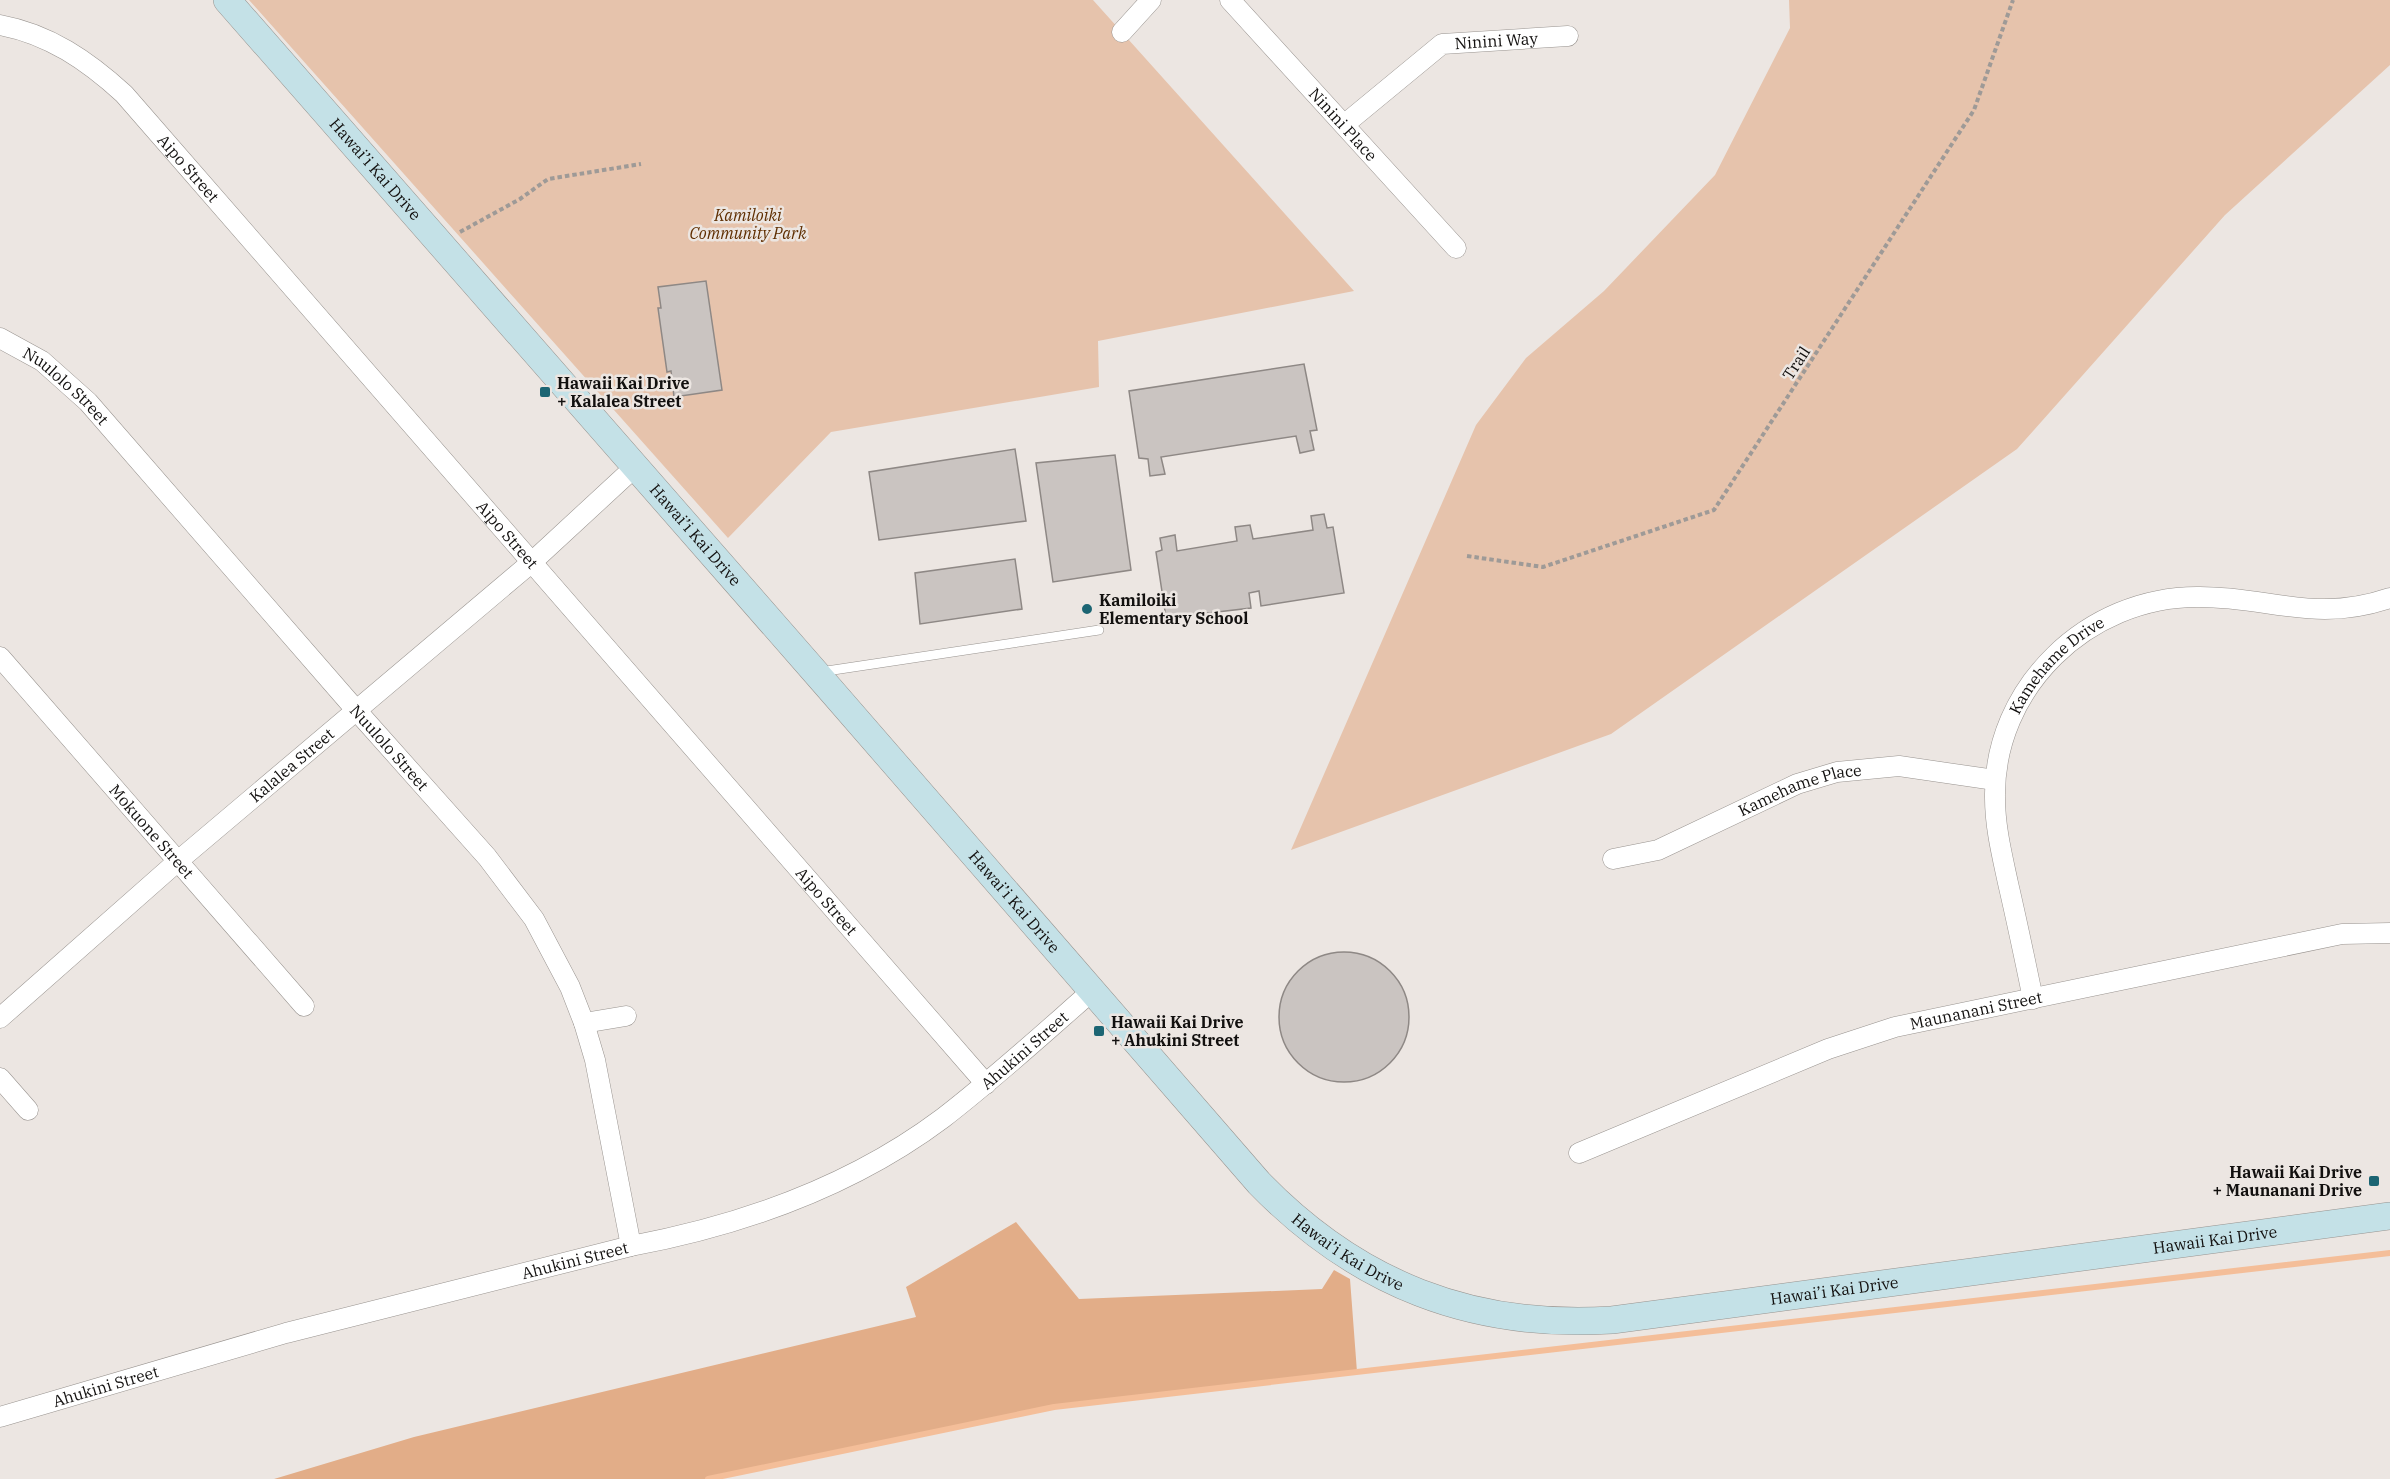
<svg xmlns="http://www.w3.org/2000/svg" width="2390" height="1479" font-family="'IBM Plex Serif',serif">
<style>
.green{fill:#e6c3ac}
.forest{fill:#e2ad88}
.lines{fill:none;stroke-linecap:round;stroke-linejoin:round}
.stream{stroke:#f4be99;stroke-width:6}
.building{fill:#cac4c1;stroke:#8e8885;stroke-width:1.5}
.service-casing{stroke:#98938f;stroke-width:10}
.minor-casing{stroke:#98938f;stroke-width:21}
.secondary-casing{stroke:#98938f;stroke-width:28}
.path{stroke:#9e9a97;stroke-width:4;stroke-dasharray:4.5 3;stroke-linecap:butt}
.service{stroke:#fff;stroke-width:9}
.minor{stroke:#fff;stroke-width:20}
.secondary{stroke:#c4e1e7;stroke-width:27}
.poi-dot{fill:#1c6573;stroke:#ece6e2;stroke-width:2}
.labels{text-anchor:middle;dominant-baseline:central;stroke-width:5;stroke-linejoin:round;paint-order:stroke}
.street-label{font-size:16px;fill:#12100f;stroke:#ece6e2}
.park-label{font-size:16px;font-style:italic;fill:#5f2e01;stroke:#ece6e2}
.poi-label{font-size:16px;font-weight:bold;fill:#12100f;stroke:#ece6e2;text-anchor:start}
</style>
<rect width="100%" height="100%" fill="#ece6e2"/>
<g class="green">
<path d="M249,0H1093L1354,291L1098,341L1099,387L831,432L728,538Z"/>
<path d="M1789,0H2390V65L2225,215L2017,449L1611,734L1291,850L1476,425L1526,358L1604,291L1715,175L1790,28Z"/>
</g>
<path class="forest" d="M1016,1222L1079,1299L1322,1289L1334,1270L1350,1279L1357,1372L1054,1407L708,1479H274L414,1437L916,1317L906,1287Z"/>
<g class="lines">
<path class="stream" d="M708,1479L1054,1407L2390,1253"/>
</g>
<g class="building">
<path d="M706,281L722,390L674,397L671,371L667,372L658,308H661L658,287Z"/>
<path d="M1304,364L1317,430L1310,431L1314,450L1300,453L1296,436L1161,457L1165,474L1150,476L1148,459L1139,458L1129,391Z"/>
<path d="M1015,449L1026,521L879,540L869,472Z"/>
<path d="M1115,455L1131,570L1053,582L1036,463Z"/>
<path d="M1324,514L1327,528L1333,527L1344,593L1261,606L1259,591L1249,593L1251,608L1166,618L1156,552L1162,550L1160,538L1175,535L1177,551L1237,541L1235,527L1250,525L1253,539L1313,530L1311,516Z"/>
<path d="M1015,559L1022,609L920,624L915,573Z"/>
<circle cx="1344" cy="1017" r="65"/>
</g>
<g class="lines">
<defs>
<path id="service" d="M820,672L1099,630"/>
<g id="minor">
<path id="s1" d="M1230,0L1456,248"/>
<path id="s2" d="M0,25C49,34 88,61 124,94L986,1084"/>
<path d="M1122,32L1151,0"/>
<path id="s3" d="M1345,124L1442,44L1568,36"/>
<path id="s4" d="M0,338L42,361L88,402L356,710L487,857L534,919L570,987L584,1023L595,1060L631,1246"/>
<path id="s5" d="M0,657L304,1006"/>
<path id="s6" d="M1613,859L1658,850L1797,784L1837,772L1899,766L1995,780"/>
<path id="s7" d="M2033,999C2025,960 2017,922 2008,883C2002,855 1995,827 1995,798C1993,687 2088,597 2197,597C2269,596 2314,624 2390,598"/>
<path id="s8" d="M0,1018L178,861L532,562L637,465"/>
<path d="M584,1023L626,1016"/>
<path d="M0,1078L28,1110"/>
<path id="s9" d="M1579,1153L1828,1049L1895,1027L2342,934L2390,933"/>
<path id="s10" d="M0,1417L286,1333L631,1246C743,1225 851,1187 943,1118C995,1078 1043,1034 1092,991"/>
</g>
<g id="secondary">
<path id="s11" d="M227,0C573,392 916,788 1259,1183C1357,1284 1472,1329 1612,1320L2390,1216"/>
</g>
</defs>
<use href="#service" class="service-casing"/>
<use href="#minor" class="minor-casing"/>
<use href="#secondary" class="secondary-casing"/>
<g class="path">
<path d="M460,232L520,199L548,179L641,164"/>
<path d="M1467,556L1543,567L1714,510L1974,110L2013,0"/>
</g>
<use href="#service" class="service"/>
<use href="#minor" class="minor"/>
<use href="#secondary" class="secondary"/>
</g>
<g class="poi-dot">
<rect x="539" y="386" width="12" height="12" rx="3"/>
<circle cx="1087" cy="609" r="6"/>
<rect x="1093" y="1025" width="12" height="12" rx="3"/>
<rect x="2368" y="1175" width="12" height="12" rx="3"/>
</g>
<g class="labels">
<g class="street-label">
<text stroke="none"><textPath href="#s3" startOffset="180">Ninini Way</textPath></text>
<text stroke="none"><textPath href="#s1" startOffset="168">Ninini Place</textPath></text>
<text stroke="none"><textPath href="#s2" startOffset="242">Aipo Street</textPath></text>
<text stroke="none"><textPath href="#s11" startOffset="225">Hawai’i Kai Drive</textPath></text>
<text transform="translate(1796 363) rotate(-57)">Trail</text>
<text stroke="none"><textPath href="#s4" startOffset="82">Nuulolo Street</textPath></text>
<text stroke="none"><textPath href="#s2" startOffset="728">Aipo Street</textPath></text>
<text stroke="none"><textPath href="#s11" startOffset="711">Hawai’i Kai Drive</textPath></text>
<text stroke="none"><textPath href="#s7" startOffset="358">Kamehame Drive</textPath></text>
<text stroke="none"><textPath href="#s4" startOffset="568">Nuulolo Street</textPath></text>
<text stroke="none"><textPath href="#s8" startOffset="386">Kalalea Street</textPath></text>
<text stroke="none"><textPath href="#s6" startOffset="201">Kamehame Place</textPath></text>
<text stroke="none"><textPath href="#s5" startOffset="231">Mokuone Street</textPath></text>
<text stroke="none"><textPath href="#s2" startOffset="1214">Aipo Street</textPath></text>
<text stroke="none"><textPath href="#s11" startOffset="1197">Hawai’i Kai Drive</textPath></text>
<text stroke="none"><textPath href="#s9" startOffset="423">Maunanani Street</textPath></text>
<text stroke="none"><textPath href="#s10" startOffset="1100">Ahukini Street</textPath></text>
<text stroke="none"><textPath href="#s11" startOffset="2570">Hawaii Kai Drive</textPath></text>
<text stroke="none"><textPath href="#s11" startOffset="1683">Hawai’i Kai Drive</textPath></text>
<text stroke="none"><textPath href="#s10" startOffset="596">Ahukini Street</textPath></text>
<text stroke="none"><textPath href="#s11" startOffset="2186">Hawai’i Kai Drive</textPath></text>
<text stroke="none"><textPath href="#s10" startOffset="110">Ahukini Street</textPath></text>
</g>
<g class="park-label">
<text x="748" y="215">Kamiloiki<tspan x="748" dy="18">Community Park</tspan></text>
</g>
<g class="poi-label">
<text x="557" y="383">Hawaii Kai Drive<tspan x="557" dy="18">+ Kalalea Street</tspan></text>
<text x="1099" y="600">Kamiloiki<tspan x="1099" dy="18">Elementary School</tspan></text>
<text x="1111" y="1022">Hawaii Kai Drive<tspan x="1111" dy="18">+ Ahukini Street</tspan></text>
<text x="2362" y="1172" text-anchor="end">Hawaii Kai Drive<tspan x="2362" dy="18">+ Maunanani Drive</tspan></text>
</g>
</g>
</svg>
